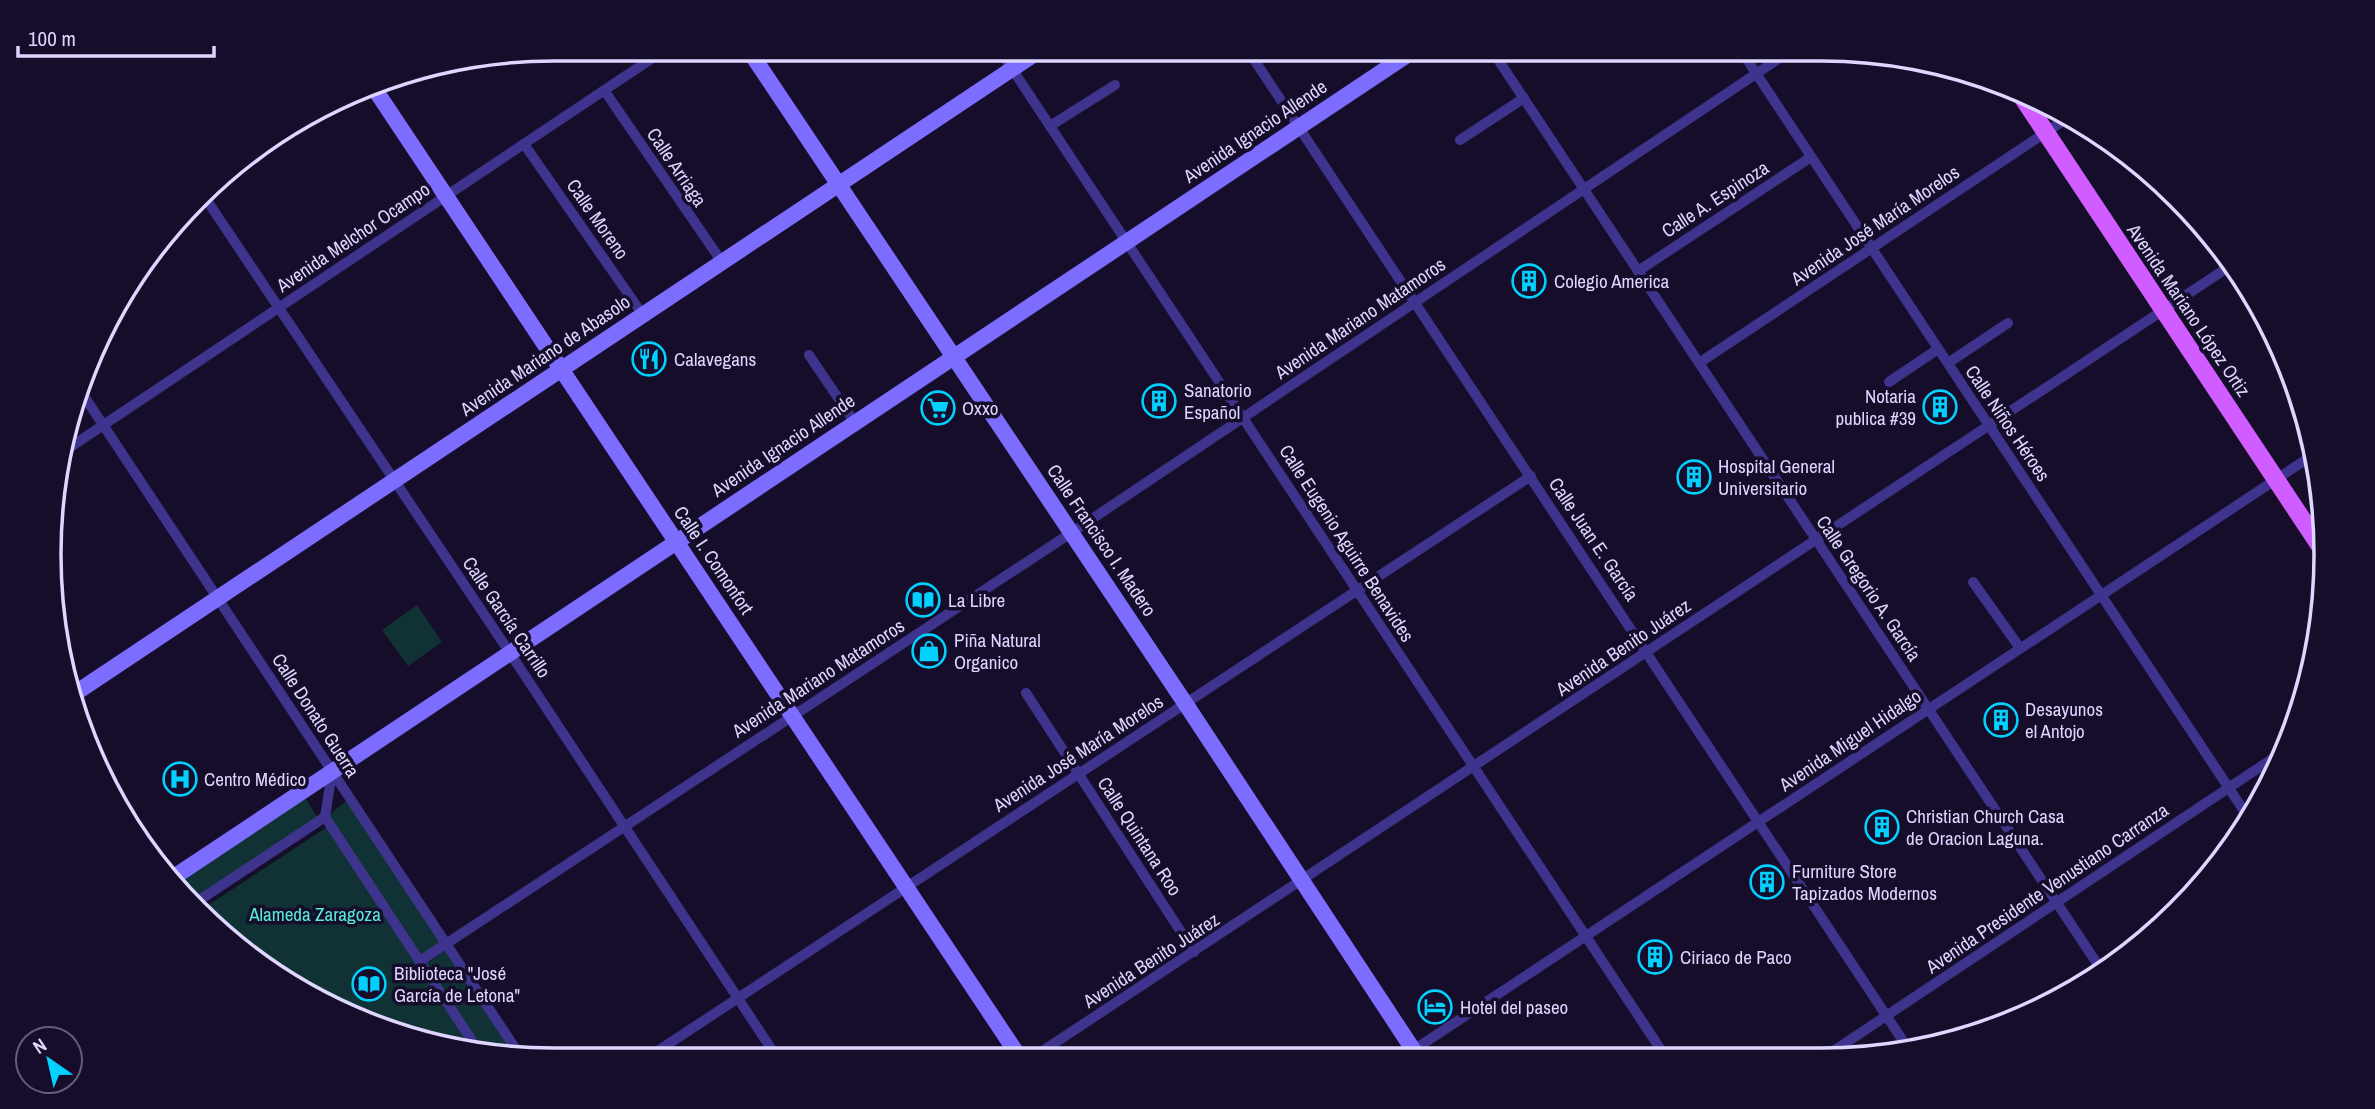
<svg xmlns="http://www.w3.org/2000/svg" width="2375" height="1109" font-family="'Archivo Narrow',sans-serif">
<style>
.park{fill:#103234}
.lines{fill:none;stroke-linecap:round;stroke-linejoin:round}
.street{stroke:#3f348d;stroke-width:10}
.secondary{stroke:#7d6dff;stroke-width:16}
.primary{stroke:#d05dff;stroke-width:18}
.labels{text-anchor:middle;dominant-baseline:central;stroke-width:7;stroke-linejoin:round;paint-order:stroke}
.street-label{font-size:19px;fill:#ded6ff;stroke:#150d2a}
.poi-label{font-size:19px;fill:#ded6ff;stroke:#150d2a;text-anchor:start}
.park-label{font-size:19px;fill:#55ecd3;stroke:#150d2a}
.rim{fill:none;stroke:#ded6ff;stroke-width:3.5}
</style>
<rect width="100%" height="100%" fill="#150d2a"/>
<g class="park">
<path d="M417,605L442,642L408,666L382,630Z"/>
<path d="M305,798L318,818L192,899L177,881Z"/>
<path d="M347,800L442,943L424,956L429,962L446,950L515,1056L455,1050L361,1022L222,935L201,910L333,823L328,816Z"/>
</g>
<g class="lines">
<g class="street">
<path d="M999,49L1665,1056"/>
<path d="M1247,49L1909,1050"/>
<path d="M1491,49L2102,971"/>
<path d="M1740,49L2248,817"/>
<path d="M1639,55L1648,49"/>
<path d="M604,90L722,262"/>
<path d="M1050,126L1115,85"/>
<path d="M1460,140L1524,98"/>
<path d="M524,144L643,315"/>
<path d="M204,196L510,653L778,1059"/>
<path d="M1638,271L1811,157"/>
<path d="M809,355L855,423"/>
<path d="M1699,363L2069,117"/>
<path d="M1948,363L2008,323"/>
<path d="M1889,382L1938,349"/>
<path d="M82,393L521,1057"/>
<path d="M60,454L666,49"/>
<path d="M1973,582L2020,648"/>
<path d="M1026,693L1194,952"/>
<path d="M325,817L332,772"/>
<path d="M195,903L325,817L480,1053"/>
<path d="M420,961L1071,533L1793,49"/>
<path d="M1826,1056L2287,749"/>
<path d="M1403,1057L2316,453"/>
<path d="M1032,1058L2233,264"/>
<path d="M644,1060L1531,476"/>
</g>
<g class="secondary">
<path d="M748,49L1185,703L1418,1057"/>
<path d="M372,85L1020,1058"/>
<path d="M71,696L1042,49"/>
<path d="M174,877L1416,49"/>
</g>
<path class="primary" d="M2017,89L2326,555"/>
</g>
<defs>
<symbol id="building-ring" viewBox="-11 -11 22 22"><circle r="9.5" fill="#150d2a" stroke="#02d0ff" stroke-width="1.5"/><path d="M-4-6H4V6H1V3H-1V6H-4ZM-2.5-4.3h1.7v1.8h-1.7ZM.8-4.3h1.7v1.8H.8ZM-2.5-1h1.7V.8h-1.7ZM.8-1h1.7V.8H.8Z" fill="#02d0ff"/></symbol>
<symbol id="restaurant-ring" viewBox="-11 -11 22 22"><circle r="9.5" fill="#150d2a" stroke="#02d0ff" stroke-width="1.5"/><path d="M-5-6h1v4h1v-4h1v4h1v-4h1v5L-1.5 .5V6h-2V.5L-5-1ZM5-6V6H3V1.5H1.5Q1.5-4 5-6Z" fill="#02d0ff"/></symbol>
<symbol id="supermarket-ring" viewBox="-11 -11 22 22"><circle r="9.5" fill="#150d2a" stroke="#02d0ff" stroke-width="1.5"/><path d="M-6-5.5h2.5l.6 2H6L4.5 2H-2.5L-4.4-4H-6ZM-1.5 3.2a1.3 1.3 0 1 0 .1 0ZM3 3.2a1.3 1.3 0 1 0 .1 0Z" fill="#02d0ff"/></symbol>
<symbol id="library-ring" viewBox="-11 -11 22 22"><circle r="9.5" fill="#150d2a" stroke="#02d0ff" stroke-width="1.5"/><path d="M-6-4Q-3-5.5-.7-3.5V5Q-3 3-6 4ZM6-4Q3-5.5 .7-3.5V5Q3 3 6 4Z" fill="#02d0ff"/></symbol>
<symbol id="shop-ring" viewBox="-11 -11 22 22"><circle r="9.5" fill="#150d2a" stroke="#02d0ff" stroke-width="1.5"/><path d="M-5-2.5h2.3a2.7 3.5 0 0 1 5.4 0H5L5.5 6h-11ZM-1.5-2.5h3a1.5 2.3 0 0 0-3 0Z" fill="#02d0ff"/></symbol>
<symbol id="hospital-ring" viewBox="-11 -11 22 22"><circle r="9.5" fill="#150d2a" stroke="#02d0ff" stroke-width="1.5"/><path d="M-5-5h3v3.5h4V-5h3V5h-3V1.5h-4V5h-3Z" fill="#02d0ff"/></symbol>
<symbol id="hotel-ring" viewBox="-11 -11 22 22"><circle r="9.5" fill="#150d2a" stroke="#02d0ff" stroke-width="1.5"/><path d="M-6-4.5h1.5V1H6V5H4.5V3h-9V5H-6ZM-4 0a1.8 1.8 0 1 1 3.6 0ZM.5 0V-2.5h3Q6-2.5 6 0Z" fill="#02d0ff"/></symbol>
</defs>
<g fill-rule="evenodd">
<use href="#building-ring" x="1510" y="262" width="38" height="38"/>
<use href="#restaurant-ring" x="630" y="340" width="38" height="38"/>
<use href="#building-ring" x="1140" y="382" width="38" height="38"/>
<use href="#building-ring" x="1921" y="388" width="38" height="38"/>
<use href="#supermarket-ring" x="919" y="389" width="38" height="38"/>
<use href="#building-ring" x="1675" y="458" width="38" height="38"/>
<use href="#library-ring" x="904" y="581" width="38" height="38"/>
<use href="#shop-ring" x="910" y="632" width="38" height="38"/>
<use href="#building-ring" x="1982" y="701" width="38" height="38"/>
<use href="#hospital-ring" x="161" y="760" width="38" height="38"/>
<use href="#building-ring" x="1863" y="808" width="38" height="38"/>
<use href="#building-ring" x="1748" y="863" width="38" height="38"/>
<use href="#building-ring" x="1636" y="938" width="38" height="38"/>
<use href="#library-ring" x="350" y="965" width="38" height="38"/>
<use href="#hotel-ring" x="1416" y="988" width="38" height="38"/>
</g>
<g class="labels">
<g class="street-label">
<text transform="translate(1255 131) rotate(-34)">Avenida Ignacio Allende</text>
<text transform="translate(677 167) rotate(56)">Calle Arriaga</text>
<text transform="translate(1715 199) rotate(-33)">Calle A. Espinoza</text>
<text transform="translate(598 219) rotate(55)">Calle Moreno</text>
<text transform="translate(1875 225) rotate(-34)">Avenida José María Morelos</text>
<text transform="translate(353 237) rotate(-34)">Avenida Melchor Ocampo</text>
<text transform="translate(2189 310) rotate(56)">Avenida Mariano López Ortiz</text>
<text transform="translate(1360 318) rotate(-34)">Avenida Mariano Matamoros</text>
<text transform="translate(545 355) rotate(-34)">Avenida Mariano de Abasolo</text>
<text transform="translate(2008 423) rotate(56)">Calle Niños Héroes</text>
<text transform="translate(783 445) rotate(-34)">Avenida Ignacio Allende</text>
<text transform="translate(1594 539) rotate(56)">Calle Juan E. García</text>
<text transform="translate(1102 540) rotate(56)">Calle Francisco I. Madero</text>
<text transform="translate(1347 543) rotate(57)">Calle Eugenio Aguirre Benavides</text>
<text transform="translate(714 560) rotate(56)">Calle I. Comonfort</text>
<text transform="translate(1869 588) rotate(56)">Calle Gregorio A. García</text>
<text transform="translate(507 617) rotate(56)">Calle García Carrillo</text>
<text transform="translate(1623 647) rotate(-34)">Avenida Benito Juárez</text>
<text transform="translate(818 678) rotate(-33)">Avenida Mariano Matamoros</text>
<text transform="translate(316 715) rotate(57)">Calle Donato Guerra</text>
<text transform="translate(1850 740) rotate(-34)">Avenida Miguel Hidalgo</text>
<text transform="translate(1078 753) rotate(-33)">Avenida José María Morelos</text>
<text transform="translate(1140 836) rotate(57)">Calle Quintana Roo</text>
<text transform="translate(2047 888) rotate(-34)">Avenida Presidente Venustiano Carranza</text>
<text transform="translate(1151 960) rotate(-33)">Avenida Benito Juárez</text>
</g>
<g class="poi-label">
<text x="1554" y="281">Colegio America</text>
<text x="674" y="359">Calavegans</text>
<text x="1184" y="390">Sanatorio<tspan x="1184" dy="22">Español</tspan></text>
<text x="1916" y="396" text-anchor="end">Notaria<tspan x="1916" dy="22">publica #39</tspan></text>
<text x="962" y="408">Oxxo</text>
<text x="1718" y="466">Hospital General<tspan x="1718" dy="22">Universitario</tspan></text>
<text x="948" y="600">La Libre</text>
<text x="954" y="640">Piña Natural<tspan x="954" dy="22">Organico</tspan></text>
<text x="2025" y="709">Desayunos<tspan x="2025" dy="22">el Antojo</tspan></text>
<text x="204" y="779">Centro Médico</text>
<text x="1906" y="816">Christian Church Casa<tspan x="1906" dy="22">de Oracion Laguna.</tspan></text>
<text x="1792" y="871">Furniture Store<tspan x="1792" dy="22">Tapizados Modernos</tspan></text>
<text x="1680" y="957">Ciriaco de Paco</text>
<text x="394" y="973">Biblioteca "José<tspan x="394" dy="22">García de Letona"</tspan></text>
<text x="1460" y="1007">Hotel del paseo</text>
</g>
<g class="park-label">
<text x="315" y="914">Alameda Zaragoza</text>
</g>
</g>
<path d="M0 0H2375V1109H0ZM554 61H1821A493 493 0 0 1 2314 554V555A493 493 0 0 1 1821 1048H554A493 493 0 0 1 61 555V554A493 493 0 0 1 554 61Z" fill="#150d2a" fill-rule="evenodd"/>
<path class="rim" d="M554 61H1821A493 493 0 0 1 2314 554V555A493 493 0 0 1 1821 1048H554A493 493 0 0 1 61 555V554A493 493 0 0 1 554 61Z"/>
<g transform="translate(49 1060) rotate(326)"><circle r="33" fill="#150d2a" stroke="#655d7f" stroke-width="2"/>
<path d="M0-5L12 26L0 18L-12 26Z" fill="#02d0ff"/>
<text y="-10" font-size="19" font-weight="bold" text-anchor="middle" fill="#ded6ff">N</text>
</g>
<path d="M18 46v10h196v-10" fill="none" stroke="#ded6ff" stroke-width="3.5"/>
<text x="28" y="46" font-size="21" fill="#ded6ff" stroke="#150d2a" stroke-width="5" paint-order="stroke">100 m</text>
</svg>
